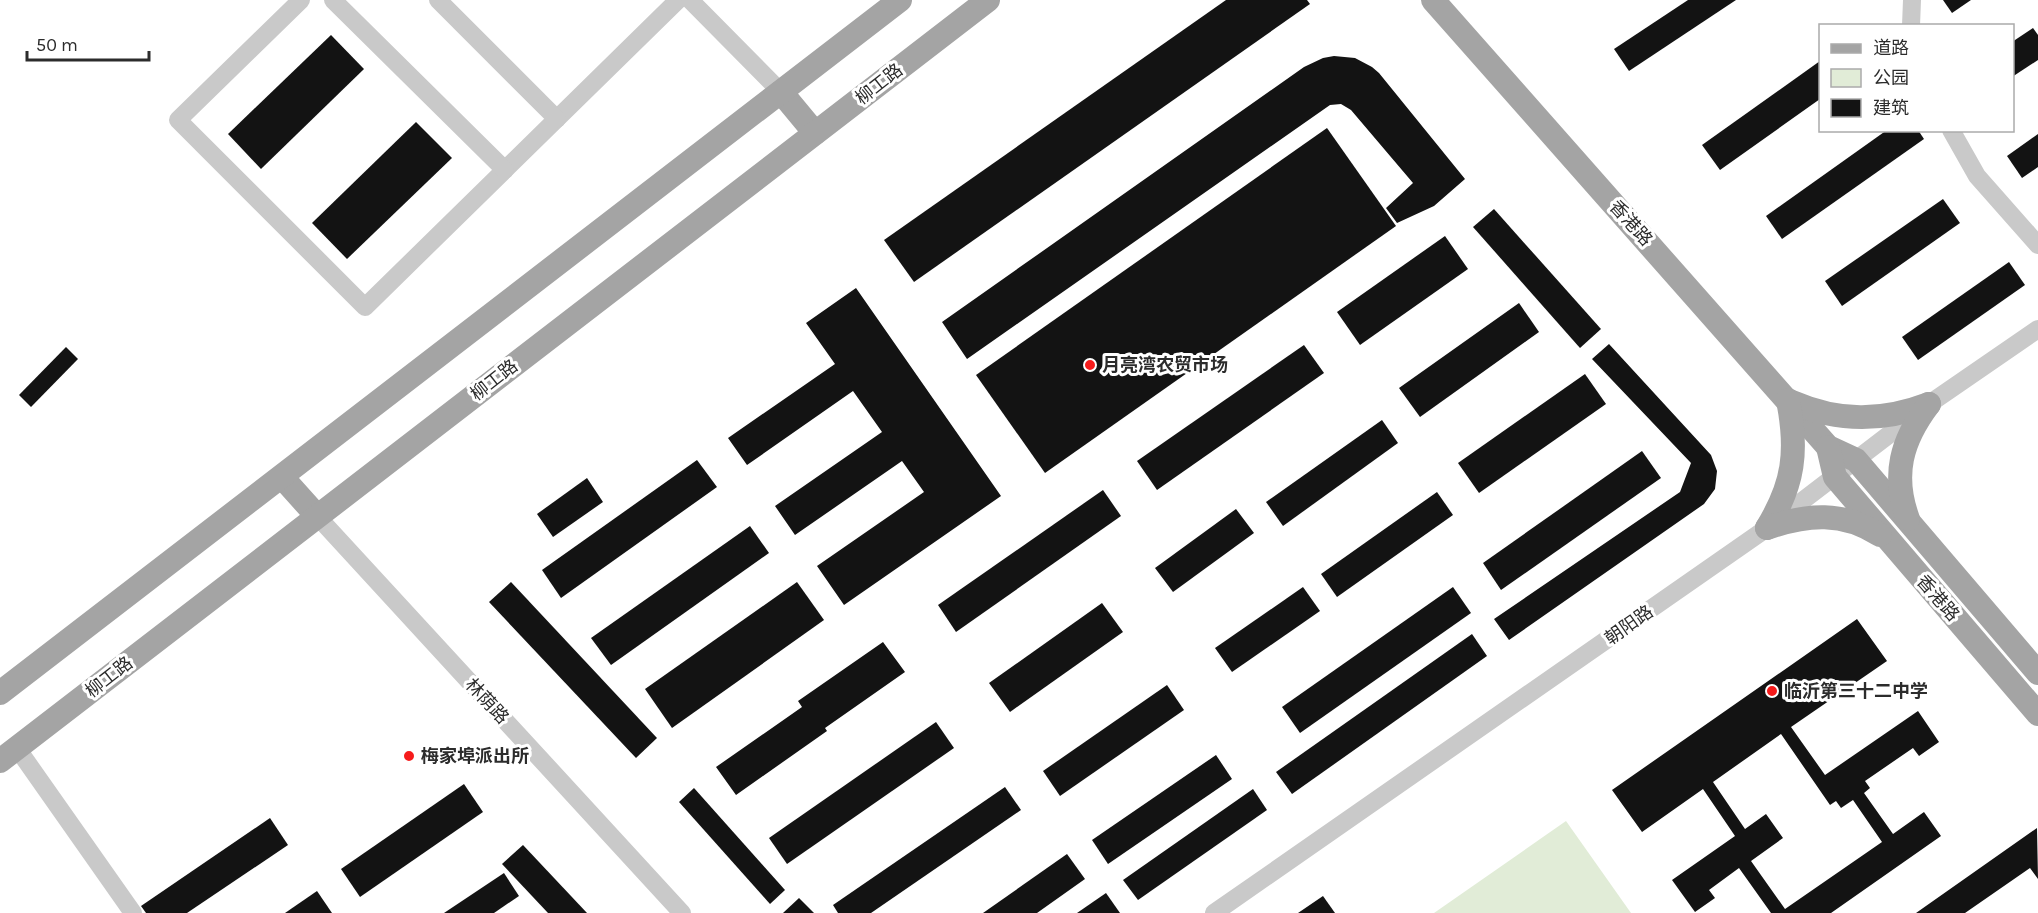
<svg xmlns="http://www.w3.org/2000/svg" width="2038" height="913" font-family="Karla,'Noto Sans SC',sans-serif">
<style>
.green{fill:#e1ecd7}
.building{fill:#131313;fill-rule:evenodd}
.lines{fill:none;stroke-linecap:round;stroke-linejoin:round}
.minor{stroke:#c9c9c9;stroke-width:18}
.major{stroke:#a4a4a4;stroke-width:24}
.poi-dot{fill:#f61b1b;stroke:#fff;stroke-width:2}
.labels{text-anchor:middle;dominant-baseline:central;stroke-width:6;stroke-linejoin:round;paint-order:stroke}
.street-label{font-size:18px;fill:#2c2c2c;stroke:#fff}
.poi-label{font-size:18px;font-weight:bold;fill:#2c2c2c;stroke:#fff;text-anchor:start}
</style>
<rect width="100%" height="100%" fill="#fff"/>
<path class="green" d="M1566,821L1631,913H1434Z"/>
<g class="building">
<path d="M1226,0H1307L1310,4L914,282L884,240Z"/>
<path d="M1688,0H1736L1629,71L1614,49Z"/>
<path d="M1943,0H1971L1952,13Z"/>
<path d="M2033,28L2038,35V60L2012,77V42Z"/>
<path d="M331,35L364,69L261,169L228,134Z"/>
<path d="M1334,56L1355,58L1372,67L1379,73L1465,179L1434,206L1397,223L1386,208L1413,183L1351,110L1341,104L1330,105L967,359L942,322L1304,67L1323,58Z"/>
<path d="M1820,61V99L1720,170L1702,145Z"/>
<path d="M416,122L452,158L347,259L312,223Z"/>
<path d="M1327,128L1396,226L1045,473L976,375Z"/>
<path d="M1887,130H1918L1924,139L1782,239L1766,216Z"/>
<path d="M2038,134V167L2022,178L2007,156Z"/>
<path d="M1943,199L1960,223L1842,306L1825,281Z"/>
<path d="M1494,209L1601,329L1580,348L1473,227Z"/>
<path d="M1445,236L1468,269L1360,345L1337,312Z"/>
<path d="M2009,262L2025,285L1918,360L1902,337Z"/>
<path d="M856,288L1001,496L844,605L817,566L924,492L902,461L795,535L775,506L882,432L853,391L747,465L728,438L835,364L806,323Z"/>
<path d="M1519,303L1539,332L1420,417L1399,388Z"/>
<path d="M1609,344L1711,455L1717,471L1715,489L1704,504L1509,640L1494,619L1680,492L1691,463L1592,359Z"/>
<path d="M1304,345L1324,373L1157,490L1137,461Z"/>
<path d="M66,347L78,359L31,407L19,395Z"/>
<path d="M1585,374L1606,404L1479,493L1458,463Z"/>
<path d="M1382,420L1398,443L1283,526L1266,502Z"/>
<path d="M1642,451L1661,478L1501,590L1483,563Z"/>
<path d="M697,460L717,487L561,598L542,570Z"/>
<path d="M587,478L603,502L553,537L537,514Z"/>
<path d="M1103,490L1121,516L956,632L938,605Z"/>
<path d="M1437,492L1453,515L1337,597L1321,574Z"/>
<path d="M1236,509L1254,533L1173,592L1155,568Z"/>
<path d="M750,526L769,553L611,665L591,638Z"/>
<path d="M511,582L657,738L636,758L489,602Z"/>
<path d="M797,582L824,620L672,728L645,689Z"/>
<path d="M1303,587L1320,611L1232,672L1215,648Z"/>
<path d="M1453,587L1471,613L1300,733L1282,707Z"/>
<path d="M1102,603L1123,632L1010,712L989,683Z"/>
<path d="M1857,619L1887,661L1791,727L1825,775L1918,711L1939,742L1919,756L1913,748L1865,781L1870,788L1864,793L1893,834L1924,812L1941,836L1831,913H1771L1739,868L1709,890L1715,898L1695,912L1672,880L1735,836L1703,789L1642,832L1612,790ZM1781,734L1830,805L1836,801L1841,808L1853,800L1882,842L1785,909L1751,861L1783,838L1766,814L1745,829L1713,782Z"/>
<path d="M1472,634L1487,656L1292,794L1276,772Z"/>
<path d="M883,642L905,672L825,728L827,731L736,795L716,767L802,707L798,701Z"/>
<path d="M1167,685L1184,710L1060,796L1043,771Z"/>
<path d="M936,722L954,748L787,864L769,838Z"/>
<path d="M1216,755L1232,779L1108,864L1092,840Z"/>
<path d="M464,784L483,812L360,897L341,869Z"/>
<path d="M1005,787L1021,810L871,913H838L833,905Z"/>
<path d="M694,788L785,890L770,904L679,802Z"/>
<path d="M1253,789L1267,810L1138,900L1123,880Z"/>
<path d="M270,818L288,845L187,913H146L141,906Z"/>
<path d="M2037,828L2038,879L2030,868L1965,913H1916Z"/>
<path d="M523,845L587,913H548L502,864Z"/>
<path d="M1067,854L1085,879L1037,913H983Z"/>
<path d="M504,873L519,896L494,913H444Z"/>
<path d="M317,891L332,913H285Z"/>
<path d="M1106,893L1120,913H1077Z"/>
<path d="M1323,896L1335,913H1298Z"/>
<path d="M799,898L814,913H783Z"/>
</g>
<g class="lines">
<g class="minor">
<path d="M301,0L178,120L365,307L678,0"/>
<path d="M333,0L505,170"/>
<path d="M438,0L557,119"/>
<path d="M690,0L781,92"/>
<path d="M1911,26L1912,0"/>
<path d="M1951,130L1977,176L2038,245"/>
<path d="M317,516L682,913"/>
<path d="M17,748L133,913"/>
<path d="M1214,913L1767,528L1929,404L2038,329"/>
</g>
<g class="major">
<path d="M1433,0L1828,447L1856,460L2038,673"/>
<path d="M781,92L815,133"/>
<path d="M1792,402C1838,422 1882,422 1929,404"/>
<path d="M1828,447L1835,477L2038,714"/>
<path d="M282,477L317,516"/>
<path d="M1908,519C1892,475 1901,441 1929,404"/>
<path d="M1767,528C1794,484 1798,451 1788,400"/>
<path d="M1767,528C1807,514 1843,511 1880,535"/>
<path d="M0,693L900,0"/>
<path d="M0,761L988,0"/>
</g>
</g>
<g class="poi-dot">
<circle cx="1090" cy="365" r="6"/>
<circle cx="1772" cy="691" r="6"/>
<circle cx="409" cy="756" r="6"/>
</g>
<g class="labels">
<g class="street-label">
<text transform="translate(879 84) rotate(-38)">柳工路</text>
<text transform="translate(1631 223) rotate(48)">香港路</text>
<text transform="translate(494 380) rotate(-38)">柳工路</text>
<text transform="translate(1938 598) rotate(49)">香港路</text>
<text transform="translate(1629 625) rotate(-35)">朝阳路</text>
<text transform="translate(109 677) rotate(-38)">柳工路</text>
<text transform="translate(487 701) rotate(47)">林荫路</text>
</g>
<g class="poi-label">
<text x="1102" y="365">月亮湾农贸市场</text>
<text x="1784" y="691">临沂第三十二中学</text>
<text x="421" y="756">梅家埠派出所</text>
</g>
</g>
<rect x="1819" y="24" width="195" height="108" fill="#ffffff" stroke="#ababab" stroke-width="1.5"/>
<rect x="1831" y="44" width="30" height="9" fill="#a4a4a4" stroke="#ababab" stroke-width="1.5"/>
<text x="1873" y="54" font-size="18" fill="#2c2c2c">道路</text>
<rect x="1831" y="69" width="30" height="18" fill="#e1ecd7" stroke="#ababab" stroke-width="1.5"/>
<text x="1873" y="84" font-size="18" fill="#2c2c2c">公园</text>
<rect x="1831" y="99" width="30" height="18" fill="#131313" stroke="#ababab" stroke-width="1.5"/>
<text x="1873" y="114" font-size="18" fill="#2c2c2c">建筑</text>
<path d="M27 51v9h122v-9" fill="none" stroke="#2c2c2c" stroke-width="3"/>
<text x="36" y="51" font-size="18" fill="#2c2c2c" stroke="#ffffff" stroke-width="4.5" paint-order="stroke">50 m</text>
</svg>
